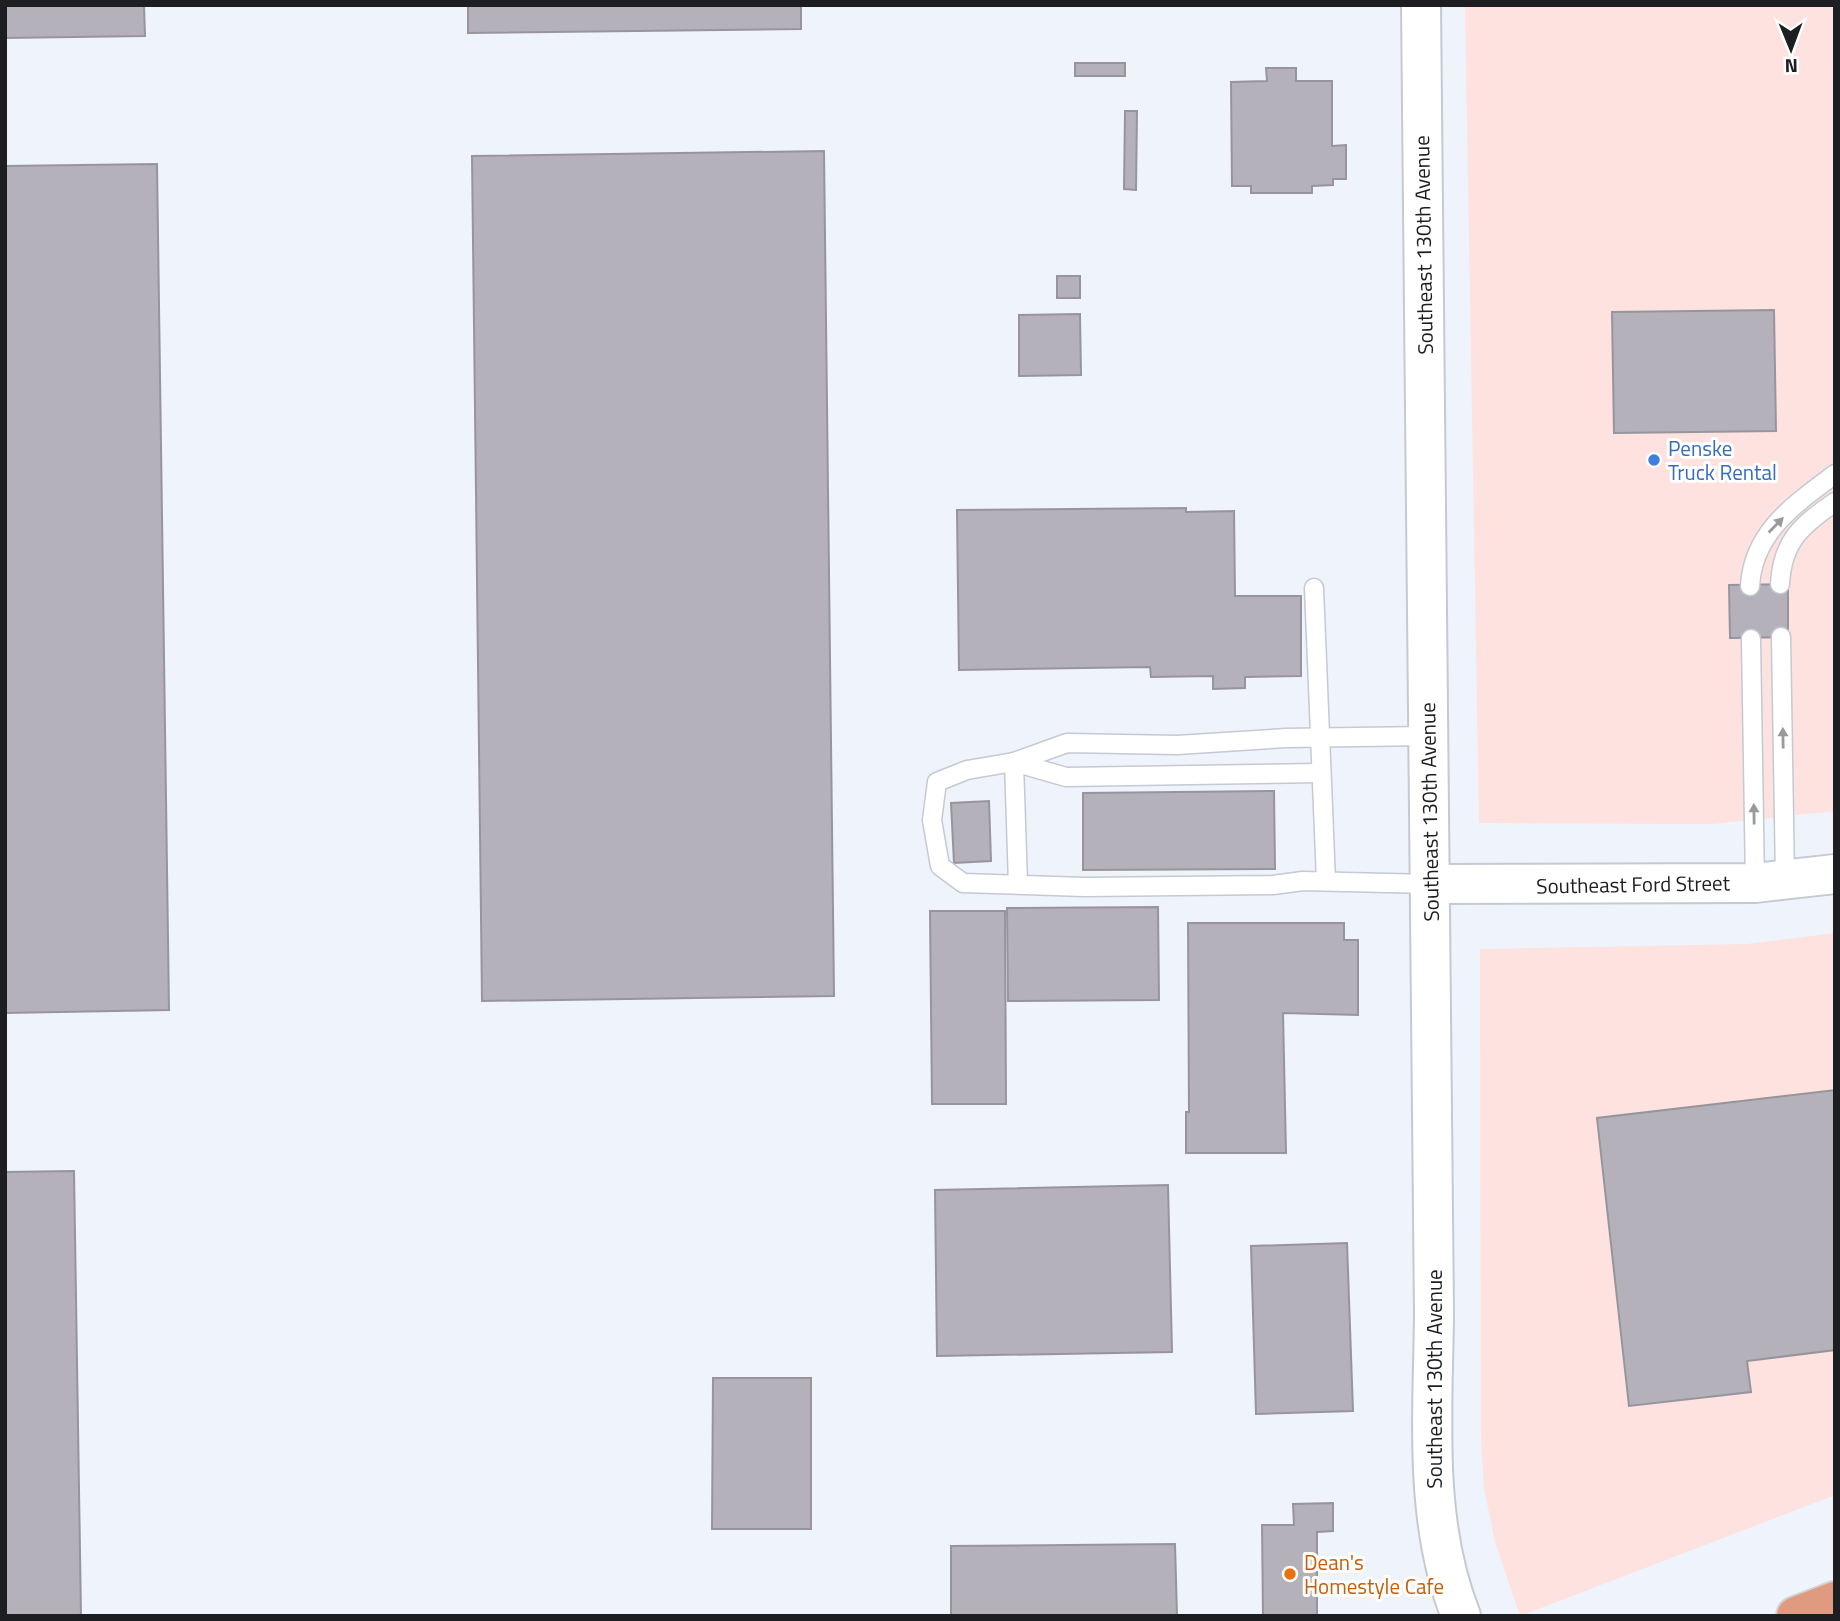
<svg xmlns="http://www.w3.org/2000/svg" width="1840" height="1621" font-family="'Titillium Web',sans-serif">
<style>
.commercial{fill:#fde2df}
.building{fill:#b5b1ba;stroke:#98949d;stroke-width:2}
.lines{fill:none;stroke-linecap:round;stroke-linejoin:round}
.lane-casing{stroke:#c4c9d2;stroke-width:21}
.secondary-casing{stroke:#c4c9d2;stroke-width:42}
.highway-casing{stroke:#d2d2d3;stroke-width:42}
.lane{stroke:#fff;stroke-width:18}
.secondary{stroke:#fff;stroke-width:38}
.highway{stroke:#e09a80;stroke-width:38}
.oneway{fill:#999a9b}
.shop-dot{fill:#3f7fe0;stroke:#fff;stroke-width:2.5}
.food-dot{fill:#e8710a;stroke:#fff;stroke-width:2.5}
.labels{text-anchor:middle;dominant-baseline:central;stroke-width:6;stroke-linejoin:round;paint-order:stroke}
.street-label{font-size:21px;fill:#1c1e21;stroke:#fff}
.shop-label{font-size:21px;fill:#366cbe;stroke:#fff;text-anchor:start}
.food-label{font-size:21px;fill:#c56008;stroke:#fff;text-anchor:start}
</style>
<rect width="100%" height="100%" fill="#eef3fc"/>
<g class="commercial">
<path d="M1465,5H1835V811L1712,824L1479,823Z"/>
<path d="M1835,933V1495L1520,1616L1495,1542L1484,1488L1481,1440L1480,949L1747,944Z"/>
</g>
<g class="building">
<path d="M5,5H144L145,36L5,38Z"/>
<path d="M468,5H801V29L468,33Z"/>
<rect x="1075" y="63" width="50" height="13"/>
<path d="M1266,68H1296V81H1332V146L1346,145V179H1333V185L1312,186V193H1251V186H1232L1231,82L1267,81Z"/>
<path d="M1125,111H1137L1136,190L1124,189Z"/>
<path d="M824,151L834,996L482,1001L472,156Z"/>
<path d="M157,164L169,1010L5,1013V166Z"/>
<rect x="1057" y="276" width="23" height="22"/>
<path d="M1774,310L1776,431L1614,433L1612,312Z"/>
<path d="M1080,314L1081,375L1019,376V315Z"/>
<path d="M1186,508V512L1234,511L1235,596H1301V676L1245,677V688L1213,689V676L1151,677L1150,667L959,670L957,510Z"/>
<path d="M1788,584V637L1730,638L1729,585Z"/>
<path d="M1274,791L1275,869L1083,870V793Z"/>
<path d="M989,801L991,861L954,863L951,803Z"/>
<path d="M1158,907L1159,1000L1008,1001L1007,908Z"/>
<path d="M930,911H1005L1006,1104H932Z"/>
<path d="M1188,923H1344V940H1358V1015L1283,1013L1286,1153H1186V1112H1189Z"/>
<path d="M1835,1090V1350L1747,1361L1751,1392L1629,1406L1597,1118Z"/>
<path d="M74,1171L81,1616H5V1172Z"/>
<path d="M1168,1185L1172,1352L937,1356L935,1190Z"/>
<path d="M1347,1243L1353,1411L1256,1414L1251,1246Z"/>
<path d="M713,1378H811V1529H712Z"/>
<path d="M1333,1503V1531L1317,1532V1616H1263L1262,1525H1294L1293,1504Z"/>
<path d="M1175,1544L1177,1616H951V1546Z"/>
</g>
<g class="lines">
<defs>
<g id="lane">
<path d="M1780,584C1782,541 1802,525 1835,502"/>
<path d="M1750,586C1753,532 1795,504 1835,474"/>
<path d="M1314,588L1326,881"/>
<path d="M1781,637L1785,879"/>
<path d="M1751,639L1755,883"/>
<path d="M1321,773L1066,777L1014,762L967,770L937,782L932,820L940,866L963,883L1085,887L1273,885L1303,881L1430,884"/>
<path d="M1018,884L1014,762L1067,743L1177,745L1286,738L1428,736"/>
</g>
<g id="secondary">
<path d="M1421,5L1434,1314C1433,1414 1423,1521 1461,1616"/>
<path d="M1430,884L1755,883L1835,874"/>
</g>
<path id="highway" d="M1796,1616L1835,1601"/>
</defs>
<use href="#lane" class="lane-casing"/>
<use href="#secondary" class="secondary-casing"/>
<use href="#highway" class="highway-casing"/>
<use href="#lane" class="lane"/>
<use href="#secondary" class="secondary"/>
<use href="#highway" class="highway"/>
</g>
<defs><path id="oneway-solid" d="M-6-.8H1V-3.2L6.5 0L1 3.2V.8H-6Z" transform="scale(1.75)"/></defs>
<g class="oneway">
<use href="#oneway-solid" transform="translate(1776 525) rotate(-46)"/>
<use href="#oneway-solid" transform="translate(1783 738) rotate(-91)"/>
<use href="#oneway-solid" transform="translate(1754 814) rotate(-91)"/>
</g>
<circle class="shop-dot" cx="1654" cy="460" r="7"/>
<circle class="food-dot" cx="1290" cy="1574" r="7"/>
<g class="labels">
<g class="street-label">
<text transform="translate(1423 245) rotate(-91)">Southeast 130th Avenue</text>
<text transform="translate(1429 812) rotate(-91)">Southeast 130th Avenue</text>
<text transform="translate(1633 884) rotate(-1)">Southeast Ford Street</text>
<text transform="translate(1434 1379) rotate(-90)">Southeast 130th Avenue</text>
</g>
<g class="shop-label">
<text x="1668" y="448">Penske<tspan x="1668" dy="24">Truck Rental</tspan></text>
</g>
<g class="food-label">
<text x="1304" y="1562">Dean's<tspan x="1304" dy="24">Homestyle Cafe</tspan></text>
</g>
</g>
<rect width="1840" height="1621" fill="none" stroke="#1c1e21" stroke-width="14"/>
<g transform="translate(1791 49) rotate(179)" stroke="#ffffff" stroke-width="5" paint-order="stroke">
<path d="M0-5L12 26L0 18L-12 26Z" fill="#1c1e21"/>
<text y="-10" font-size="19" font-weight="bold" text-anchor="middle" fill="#1c1e21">N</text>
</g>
</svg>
